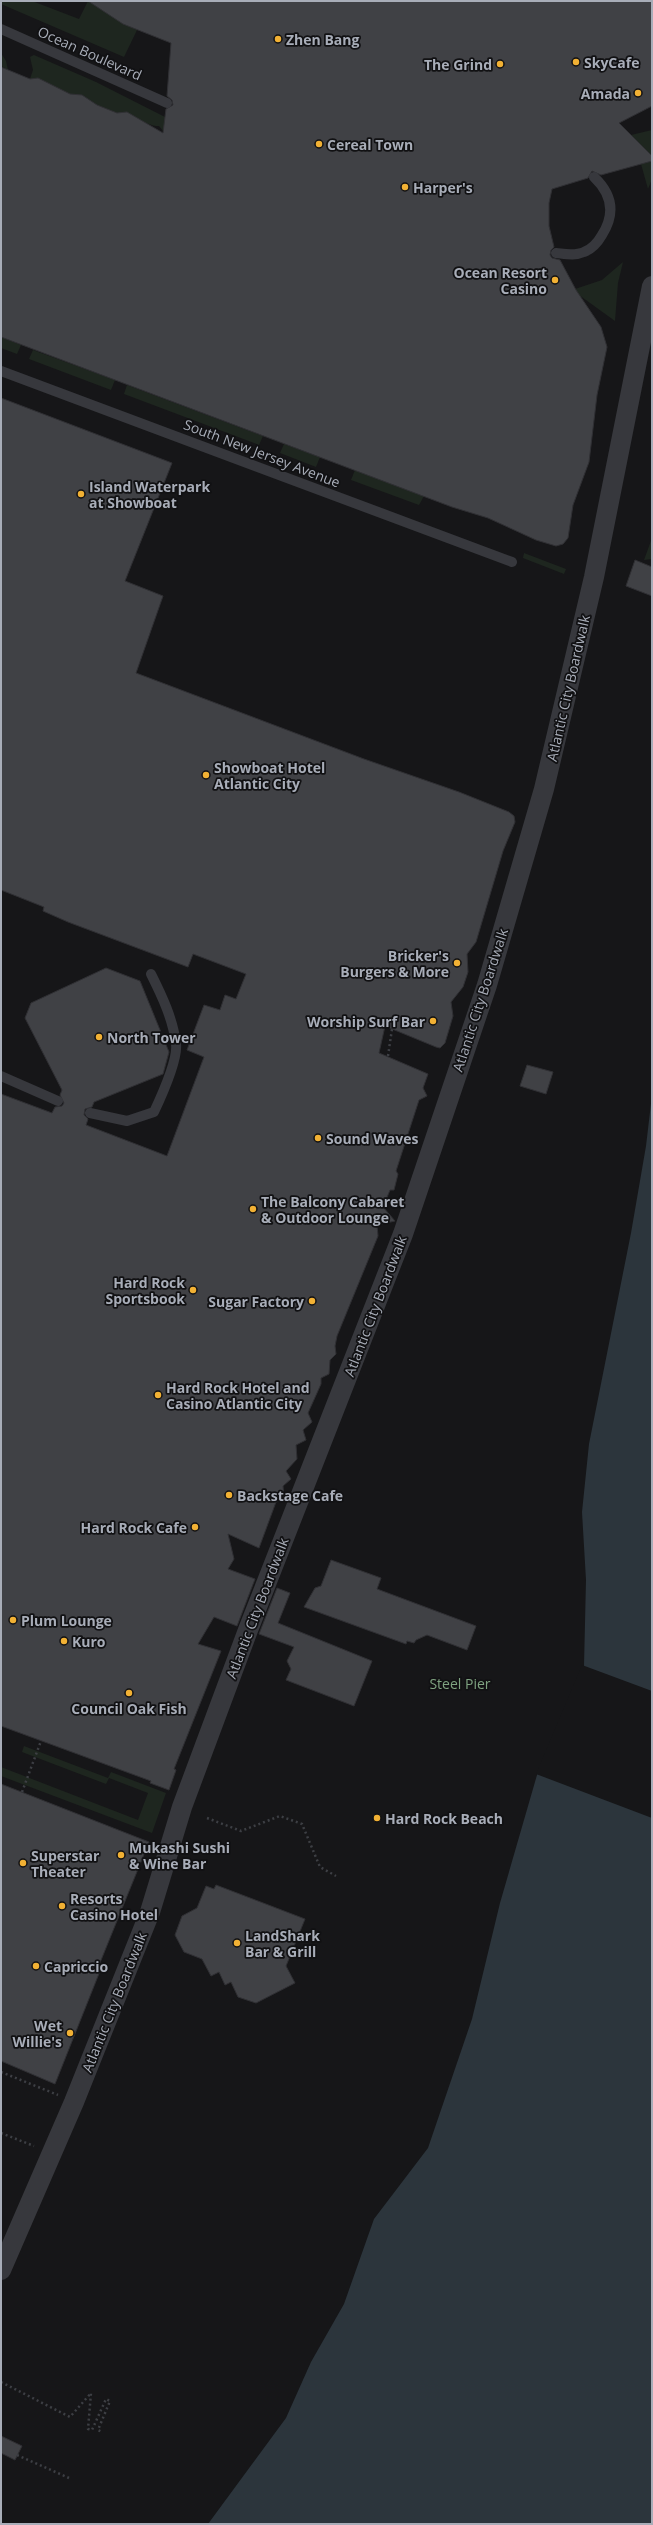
<svg xmlns="http://www.w3.org/2000/svg" width="653" height="2525" font-family="'Open Sans',sans-serif">
<style>
.green{fill:#1e261f}
.water{fill:#2c353c}
.pier{fill:#161618}
.building{fill:#404145;stroke:#303034}
.lines{fill:none;stroke-linecap:round;stroke-linejoin:round}
.path{stroke:#3d3f44;stroke-width:2.5;stroke-dasharray:2 3;stroke-linecap:butt}
.lane{stroke:#37383d;stroke-width:10}
.street{stroke:#37383d;stroke-width:20}
.poi-dot{fill:#f2b134;stroke:#111113;stroke-width:1.5}
.labels{text-anchor:middle;dominant-baseline:central;stroke-width:3.5;stroke-linejoin:round;paint-order:stroke}
.poi-label{font-size:14px;font-weight:bold;fill:#a8adb8;stroke:#111113;text-anchor:start}
.street-label{font-size:14px;fill:#a8adb8;stroke:#111113}
.park-label{font-size:14px;fill:#7fa381;stroke:#111113}
</style>
<rect width="100%" height="100%" fill="#161618"/>
<g class="green">
<path d="M1,1H32L79,19L88,1L137,30L124,57L1,4Z"/>
<path d="M1,53L6,61L8,70L1,66Z"/>
<path d="M34,55L96,82L165,117L164,132L159,126C152,127 131,117 127,113H117L97,105L82,95L70,94L38,78L30,79L33,70L30,57Z"/>
<path d="M652,130V156L631,135Z"/>
<path d="M652,161V179L648,189L641,164Z"/>
<path d="M623,262L618,283L615,321L579,295L575,289L602,280Z"/>
<path d="M1,337L21,345L17,354L1,348Z"/>
<path d="M33,350L115,380L111,390L29,359Z"/>
<path d="M127,385L263,436L259,445L124,394Z"/>
<path d="M284,444L320,457L316,467L280,453Z"/>
<path d="M355,470L424,496L419,505L351,480Z"/>
<path d="M652,538V559L644,560Z"/>
<path d="M524,553L566,569L564,574L523,558Z"/>
<path d="M24,1746L108,1778L111,1772L166,1793L152,1833L1,1776V1767L138,1820L148,1793L109,1778L106,1784L22,1752Z"/>
</g>
<path class="water" d="M652,1095V2524H208L286,2418L311,2362L344,2304L374,2219L428,2148L472,2019L500,1903L537,1775L584,1666L586,1580L582,1512L589,1444L631,1233L646,1146Z"/>
<path class="pier" d="M582,1665L652,1691V1818L536,1774Z"/>
<g class="building">
<path d="M88,1H652V106L619,123L652,156V161L601,175L592,171L588,178L552,189L549,203V226L554,247L551,250L550,255L552,258L560,260L576,290L601,327L607,347L597,395L589,462L573,505L568,538L563,544L556,546L536,540L488,518L452,507L1,337V67L30,79L38,78L70,94L82,95L97,105L117,113L127,112L163,133L166,109L173,105L172,100L167,96L171,43L123,24Z"/>
<path d="M1,398L172,463L125,581L163,596L136,673L364,759L459,792L509,812L514,816L515,822L503,851L476,942L467,954L468,972L463,987L451,1002L453,1016L445,1043L440,1048L436,1047L385,1026L379,1053L428,1074L423,1088L427,1096L419,1100L396,1171L398,1174L394,1190H390L383,1207L395,1221L377,1225L378,1236L337,1336L335,1346L336,1354L330,1360L329,1374L321,1378V1384L308,1413L312,1422L303,1430L306,1440L296,1445L297,1459L286,1471L291,1479L283,1486L284,1498L276,1502L259,1548L228,1534L234,1559L228,1569L255,1579L237,1626L214,1617L198,1644L221,1651L174,1769L176,1770L169,1790L150,1783L151,1781L1,1726V1094L52,1113L55,1107L62,1106L64,1103L60,1095L62,1090L25,1018L31,1003L106,968L140,981L169,1052L163,1074L94,1102L92,1107L85,1109L84,1115L88,1119L86,1125L167,1156L204,1057L187,1050L204,1005L220,1010L225,995L236,999L246,974L193,954L188,967L68,922L43,911L44,907L1,890Z"/>
<path d="M635,560L652,567V596L626,586Z"/>
<path d="M527,1065L553,1072L546,1094L520,1086Z"/>
<path d="M331,1560L381,1578L377,1589L476,1626L467,1650L427,1635L416,1640L414,1643L407,1641L406,1644L304,1607L315,1588L321,1586Z"/>
<path d="M277,1588L290,1593L278,1623L372,1661L354,1706L286,1680L291,1669L287,1661L294,1647L259,1634Z"/>
<path d="M1,1784L149,1842L97,1970L100,1971L55,2084L1,2061Z"/>
<path d="M216,1885L305,1919L286,1966L295,1983L256,2003L238,1997L231,1982L225,1985L219,1972L211,1976L202,1959L184,1952L175,1935L182,1916L197,1908L206,1886L214,1889Z"/>
<path d="M1,2436L22,2446L15,2460L1,2453Z"/>
</g>
<g class="lines">
<g class="path">
<path d="M388,1056L392,1029"/>
<path d="M22,1792L41,1741"/>
<path d="M207,1818L241,1831L280,1816L302,1824L320,1867L336,1876"/>
<path d="M1,2072L58,2095"/>
<path d="M1,2133L34,2146"/>
<path d="M1,2382L70,2417L91,2393L88,2429L92,2430L106,2399L110,2401L98,2430L102,2432"/>
<path d="M17,2455L69,2478"/>
</g>
<g class="lane">
<path d="M1,29L167,103"/>
<path d="M556,253C566,254 575,256 584,252C592,249 598,242 602,235C616,213 612,194 594,177"/>
<path d="M1,371L512,562"/>
<path d="M1,1076L58,1101"/>
<path d="M90,1113L127,1121L154,1112C161,1097 178,1059 176,1044C173,1019 162,996 151,974"/>
</g>
<path class="street" d="M1,2270L74,2102L150,1912L182,1807L248,1630L403,1234L487,985L544,789L594,577L652,286"/>
</g>
<g class="poi-dot">
<circle cx="278" cy="39" r="4"/>
<circle cx="576" cy="62" r="4"/>
<circle cx="500" cy="64" r="4"/>
<circle cx="638" cy="93" r="4"/>
<circle cx="319" cy="144" r="4"/>
<circle cx="405" cy="187" r="4"/>
<circle cx="555" cy="280" r="4"/>
<circle cx="81" cy="494" r="4"/>
<circle cx="206" cy="775" r="4"/>
<circle cx="457" cy="963" r="4"/>
<circle cx="433" cy="1021" r="4"/>
<circle cx="99" cy="1037" r="4"/>
<circle cx="318" cy="1138" r="4"/>
<circle cx="253" cy="1209" r="4"/>
<circle cx="193" cy="1290" r="4"/>
<circle cx="312" cy="1301" r="4"/>
<circle cx="158" cy="1395" r="4"/>
<circle cx="229" cy="1495" r="4"/>
<circle cx="195" cy="1527" r="4"/>
<circle cx="13" cy="1620" r="4"/>
<circle cx="64" cy="1641" r="4"/>
<circle cx="129" cy="1693" r="4"/>
<circle cx="377" cy="1818" r="4"/>
<circle cx="121" cy="1855" r="4"/>
<circle cx="23" cy="1863" r="4"/>
<circle cx="62" cy="1906" r="4"/>
<circle cx="237" cy="1943" r="4"/>
<circle cx="36" cy="1966" r="4"/>
<circle cx="70" cy="2033" r="4"/>
</g>
<g class="labels">
<g class="poi-label">
<text x="286" y="39">Zhen Bang</text>
<text x="584" y="62">SkyCafe</text>
<text x="492" y="64" text-anchor="end">The Grind</text>
<text x="630" y="93" text-anchor="end">Amada</text>
<text x="327" y="144">Cereal Town</text>
<text x="413" y="187">Harper's</text>
<text x="547" y="272" text-anchor="end">Ocean Resort<tspan x="547" dy="16">Casino</tspan></text>
<text x="89" y="486">Island Waterpark<tspan x="89" dy="16">at Showboat</tspan></text>
<text x="214" y="767">Showboat Hotel<tspan x="214" dy="16">Atlantic City</tspan></text>
<text x="449" y="955" text-anchor="end">Bricker's<tspan x="449" dy="16">Burgers &amp; More</tspan></text>
<text x="425" y="1021" text-anchor="end">Worship Surf Bar</text>
<text x="107" y="1037">North Tower</text>
<text x="326" y="1138">Sound Waves</text>
<text x="261" y="1201">The Balcony Cabaret<tspan x="261" dy="16">&amp; Outdoor Lounge</tspan></text>
<text x="185" y="1282" text-anchor="end">Hard Rock<tspan x="185" dy="16">Sportsbook</tspan></text>
<text x="304" y="1301" text-anchor="end">Sugar Factory</text>
<text x="166" y="1387">Hard Rock Hotel and<tspan x="166" dy="16">Casino Atlantic City</tspan></text>
<text x="237" y="1495">Backstage Cafe</text>
<text x="187" y="1527" text-anchor="end">Hard Rock Cafe</text>
<text x="21" y="1620">Plum Lounge</text>
<text x="72" y="1641">Kuro</text>
<text x="129" y="1708" text-anchor="middle">Council Oak Fish</text>
<text x="385" y="1818">Hard Rock Beach</text>
<text x="129" y="1847">Mukashi Sushi<tspan x="129" dy="16">&amp; Wine Bar</tspan></text>
<text x="31" y="1855">Superstar<tspan x="31" dy="16">Theater</tspan></text>
<text x="70" y="1898">Resorts<tspan x="70" dy="16">Casino Hotel</tspan></text>
<text x="245" y="1935">LandShark<tspan x="245" dy="16">Bar &amp; Grill</tspan></text>
<text x="44" y="1966">Capriccio</text>
<text x="62" y="2025" text-anchor="end">Wet<tspan x="62" dy="16">Willie's</tspan></text>
</g>
<g class="street-label">
<text transform="translate(90 53) rotate(24)">Ocean Boulevard</text>
<text transform="translate(262 453) rotate(21)">South New Jersey Avenue</text>
<text transform="translate(568 688) rotate(-77)">Atlantic City Boardwalk</text>
<text transform="translate(480 1000) rotate(-72)">Atlantic City Boardwalk</text>
<text transform="translate(375 1306) rotate(-69)">Atlantic City Boardwalk</text>
<text transform="translate(257 1608) rotate(-69)">Atlantic City Boardwalk</text>
<text transform="translate(114 2002) rotate(-68)">Atlantic City Boardwalk</text>
</g>
<g class="park-label">
<text x="460" y="1683">Steel Pier</text>
</g>
</g>
<rect width="653" height="2525" fill="none" stroke="#a8adb8" stroke-width="4"/>
</svg>
